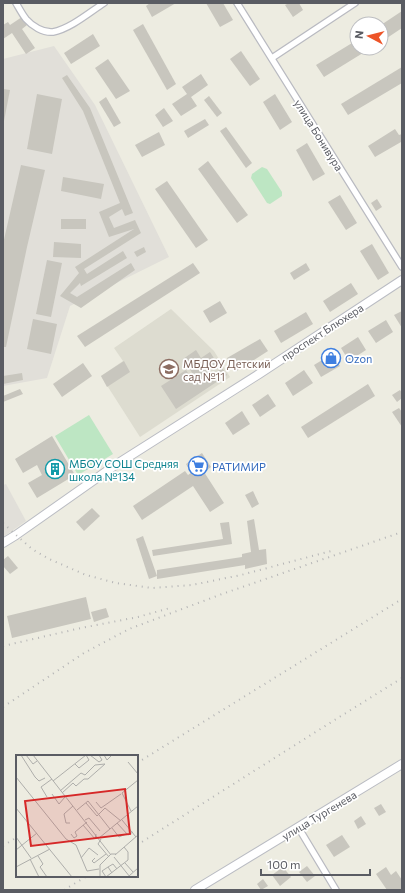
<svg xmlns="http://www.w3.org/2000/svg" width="405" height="893" font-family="Commissioner,sans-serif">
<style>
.industrial{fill:#e1dfd9}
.education{fill:#dddcd0}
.green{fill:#bde6c3}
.building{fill:#c8c6be}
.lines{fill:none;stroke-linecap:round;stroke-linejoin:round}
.street-casing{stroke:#b9bac1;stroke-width:8}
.secondary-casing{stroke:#babcc3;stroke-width:10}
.street{stroke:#fff;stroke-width:5.5}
.secondary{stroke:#fff;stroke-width:8}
.rail{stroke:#b5b5b6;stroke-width:2;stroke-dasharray:1 5;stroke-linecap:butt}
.labels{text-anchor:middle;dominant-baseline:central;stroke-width:3.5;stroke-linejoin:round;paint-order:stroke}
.street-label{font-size:11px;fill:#5a5c63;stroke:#fff}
.shop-label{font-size:11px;fill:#366cbe;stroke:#fff;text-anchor:start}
.education-label{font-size:11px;fill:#785e54;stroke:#fff;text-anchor:start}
.culture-label{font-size:11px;fill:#0d838f;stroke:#fff;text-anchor:start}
.inset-road{fill:none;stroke:#aeaeab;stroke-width:1}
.view{fill:#d62828;fill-opacity:0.15;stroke:#d62828;stroke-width:2}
.inset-edge{fill:none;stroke:#5a5c63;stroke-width:2}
</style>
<rect width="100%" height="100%" fill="#edece1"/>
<g class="industrial">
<path d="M54,46L95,105L169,257L70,306L47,378L3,386V59Z"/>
<path d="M6,484L26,521L3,537V485Z"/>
</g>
<path class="education" d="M171,309L214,351L230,377L140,437L101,376L123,361L114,348Z"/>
<g class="green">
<path d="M262,167L267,169L282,192V196L270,204L267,203L251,178L252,174Z"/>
<path d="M89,415L113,454L78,475L55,436Z"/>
</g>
<g class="building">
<path d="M150,3H176L152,17L146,6Z"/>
<path d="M206,3H223L233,20L220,27Z"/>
<path d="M289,3H299L303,10L293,17L285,5Z"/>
<path d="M402,11V28L381,42V25Z"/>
<path d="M22,17L27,25L22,29L35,48L26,54L12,33L3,39V25L8,22L10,25Z"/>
<path d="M143,24L176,84L167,90L133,30Z"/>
<path d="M93,34L100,46L71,64L64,53Z"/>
<path d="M357,40V48H371L324,77L316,65Z"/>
<path d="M241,51L260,79L250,86L230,59Z"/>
<path d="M108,59L130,91L116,99L95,68Z"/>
<path d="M402,67V83L348,115L341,104Z"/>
<path d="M201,74L208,85L191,97L197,106L181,116L172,104L187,94L182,87Z"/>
<path d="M67,75L90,108L133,213L125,216L122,209L109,217L114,228L135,220L141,233L84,269L87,274L123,251L127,258L81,286L80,283L70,293L77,297L131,263L135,270L81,308L60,296L79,273L75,267L134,229L109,237L99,212L120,203L83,111L62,78Z"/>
<path d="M3,89L10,90L4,121H3Z"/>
<path d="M37,94L62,99L52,154L27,149Z"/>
<path d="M275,94L292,122L280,130L263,102Z"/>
<path d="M209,96L222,113L217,117L204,100Z"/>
<path d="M106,97L121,123L114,127L99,102Z"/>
<path d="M164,108L173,121L163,127L155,115Z"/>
<path d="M205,119L209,125L188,138L184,131Z"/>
<path d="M226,127L252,163L246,168L220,131Z"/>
<path d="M395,129L399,135L402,134V143L401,142L375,157L368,146Z"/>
<path d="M159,132L165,145L142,157L135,145Z"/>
<path d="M307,143L325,174L313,181L296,150Z"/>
<path d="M208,161L248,215L237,223L198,169Z"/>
<path d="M21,165L45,170L27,247L6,347H3V244Z"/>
<path d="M63,177L104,184L101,199L61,191Z"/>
<path d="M167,181L208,240L196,248L155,189Z"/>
<path d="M340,195L357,223L346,230L328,202Z"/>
<path d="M377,199L382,207L376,211L371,203Z"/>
<rect x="61" y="219" width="25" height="10"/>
<path d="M54,242L81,244V258L53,257Z"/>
<path d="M372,244L389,273L378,280L360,251Z"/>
<path d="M144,247L146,252L137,257L134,252Z"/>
<path d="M47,260L62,263L51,317L36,314Z"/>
<path d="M193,263L200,273L85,347L77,336Z"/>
<path d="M306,263L310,270L294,280L290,273Z"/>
<path d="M351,283L358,294L330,312L323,301Z"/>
<path d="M220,301L227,313L210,323L203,311Z"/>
<path d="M402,311V328L394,315Z"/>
<path d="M306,312L313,324L281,343L274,331Z"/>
<path d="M33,319L57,324L51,354L27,349Z"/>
<path d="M386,320L393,332L376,343L368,331Z"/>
<path d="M358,337L366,350L349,361L341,348Z"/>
<path d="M260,339L268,351L235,372L227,358Z"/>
<path d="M196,350L201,358L210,352L217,363L209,369L213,375L222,368L227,375L176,409L161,386L186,370L190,376L193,374L183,359Z"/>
<path d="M332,354L340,366L321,377L314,365Z"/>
<path d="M124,361L130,372L107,387L101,376Z"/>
<path d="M83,363L92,376L62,397L53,384Z"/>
<path d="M304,370L313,383L293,396L285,383Z"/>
<path d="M22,373L23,380L3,384V376Z"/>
<path d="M368,384L375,396L308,438L301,427Z"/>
<path d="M20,389L23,394L3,402V396Z"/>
<path d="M400,390L402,393V398L397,402L392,395Z"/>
<path d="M268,394L276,406L260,417L252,405Z"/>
<path d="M399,408L402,412V427L392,412Z"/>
<path d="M242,411L250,424L233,435L225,423Z"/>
<path d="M52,436L75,475L37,498L28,483L42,475L37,465L23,473L15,459Z"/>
<path d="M202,453L211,467L204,472L224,503L210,512L193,486L142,520L133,506L185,471L188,475L191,473L186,464Z"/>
<path d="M253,491L259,504L252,508L245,495Z"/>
<path d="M92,508L100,516L84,531L76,522Z"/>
<path d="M254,519L259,550L266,549L267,564L245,569V565L157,579V570L242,557V554L251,552L247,521Z"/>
<path d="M229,522L232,544L153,556L152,550L223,539L220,523Z"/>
<path d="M143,536L157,576L149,579L136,539Z"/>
<path d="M8,556L18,568L10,574L3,566V560Z"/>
<path d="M86,597L91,619L12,638L7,616Z"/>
<path d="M106,608L109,617L94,622L91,612Z"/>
<path d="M381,804L386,812L379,816L374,808Z"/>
<path d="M361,816L366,824L358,829L354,821Z"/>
<path d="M342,835L350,847L334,857L326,845Z"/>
<path d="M307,866L315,876L307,882L299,872Z"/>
<path d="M283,867L291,877L280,886L272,875Z"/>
<path d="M386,867L391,875L396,871L402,880V890H387L376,874Z"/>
<path d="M263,879L268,886L261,890L257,884Z"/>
</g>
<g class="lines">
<defs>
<g id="street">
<path d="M16,3C19,8 22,14 26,19C32,26 43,33 53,32C70,29 90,12 104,3"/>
<path d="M237,3L402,267"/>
<path d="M272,58L355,3"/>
<path d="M298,827L336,890"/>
</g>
<g id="secondary">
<path d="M3,543L16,535L114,466L259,374L402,280"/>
<path d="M195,890L402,764"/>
</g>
</defs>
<use href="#street" class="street-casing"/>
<use href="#secondary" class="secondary-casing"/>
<use href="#street" class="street"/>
<use href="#secondary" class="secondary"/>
<g class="rail">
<path d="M3,523L16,535L32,549L49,559L86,575L116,583L152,588L192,585L241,575L331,551"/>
<path d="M3,646L81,628L138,617L170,608"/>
<path d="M3,707L84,653L129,629L222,594L402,532"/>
<path d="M137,763L402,599"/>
<path d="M137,845L333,721L402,678"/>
<path d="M3,846L17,837"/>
<path d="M64,890L87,876"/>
</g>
</g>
<defs>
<symbol id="shop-ring" viewBox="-11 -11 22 22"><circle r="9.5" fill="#fff" stroke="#3f7fe0" stroke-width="1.5"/><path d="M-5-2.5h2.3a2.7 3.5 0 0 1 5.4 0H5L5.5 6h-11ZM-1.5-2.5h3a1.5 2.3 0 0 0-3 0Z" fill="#3f7fe0"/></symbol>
<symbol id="school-ring" viewBox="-11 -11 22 22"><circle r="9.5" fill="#fff" stroke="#8d6e63" stroke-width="1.5"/><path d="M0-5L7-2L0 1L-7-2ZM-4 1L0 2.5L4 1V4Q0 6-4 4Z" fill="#8d6e63"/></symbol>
<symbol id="supermarket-ring" viewBox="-11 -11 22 22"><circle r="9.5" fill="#fff" stroke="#3f7fe0" stroke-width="1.5"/><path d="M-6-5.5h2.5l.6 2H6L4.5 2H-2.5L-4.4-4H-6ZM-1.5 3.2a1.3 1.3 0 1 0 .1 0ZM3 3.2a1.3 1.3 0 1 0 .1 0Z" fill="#3f7fe0"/></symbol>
<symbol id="building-ring" viewBox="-11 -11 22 22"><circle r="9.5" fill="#fff" stroke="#0f9aa8" stroke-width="1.5"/><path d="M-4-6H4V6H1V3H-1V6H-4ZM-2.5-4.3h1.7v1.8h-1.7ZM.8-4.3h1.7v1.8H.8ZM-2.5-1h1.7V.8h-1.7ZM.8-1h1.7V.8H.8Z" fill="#0f9aa8"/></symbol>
</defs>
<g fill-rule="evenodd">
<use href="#shop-ring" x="320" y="347" width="22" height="22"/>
<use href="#school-ring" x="158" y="358" width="22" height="22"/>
<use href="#supermarket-ring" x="187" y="455" width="22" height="22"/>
<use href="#building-ring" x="44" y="458" width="22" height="22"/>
</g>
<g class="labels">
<g class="street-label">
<text transform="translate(319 135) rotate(58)">улица Бонивура</text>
<text transform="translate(322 332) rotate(-33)">проспект Блюхера</text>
<text transform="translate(319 815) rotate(-31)">улица Тургенева</text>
</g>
<g class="shop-label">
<text x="345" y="358">Ozon</text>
<text x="212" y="466">РАТИМИР</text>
</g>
<g class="education-label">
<text x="183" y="363">МБДОУ Детский<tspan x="183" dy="13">сад №11</tspan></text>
</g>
<g class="culture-label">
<text x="69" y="463">МБОУ СОШ Средняя<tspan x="69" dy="13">школа №134</tspan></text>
</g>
</g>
<g transform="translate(16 755)">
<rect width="122" height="122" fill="#edece1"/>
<path class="inset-road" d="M5,0L19,22L23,26L29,23M10,0L17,9L21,6M17,0L95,100M74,0L83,7L86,5L83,0M88,0L91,5L96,0M112,7L122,19M59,9L63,13L73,5L70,0M0,22L50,84L60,90L71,116L83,114M37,26L70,0M44,36L65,18L69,20L79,10L89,9L72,24H68L60,31L57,28L46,38M36,39L43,49L49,42M31,42L25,32L36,24M80,47L85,53L105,39M70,48L81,61L89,53L105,66M0,53L56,122M61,55L72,46L94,74M115,56L106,38L122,25M69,65L73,63L84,76M106,65L120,82M54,68H50L48,59L57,51M101,68L112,80L117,77M67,70L79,84L80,79M96,73L103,82L110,79M55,79L58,83L61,81L59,77L71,67M0,82L15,103M83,83L122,51M85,84L82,89L93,102M0,95L21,78M99,100L122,80M22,101L27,109L24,112L31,122M98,102L114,122M65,103L73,93L82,100M79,103L76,106L78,108L90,99M14,104L23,122M109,108L117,117M0,112L34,94M96,118L92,112L97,109L101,114M113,121L122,113M84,122V110L95,99H100M90,122L112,105V97L108,92M90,122L86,116L92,112"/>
<path class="view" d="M109,34L114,79L15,91L9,46Z"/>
<rect width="122" height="122" class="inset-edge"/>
</g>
<rect width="405" height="893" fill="none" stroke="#5a5c63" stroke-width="8"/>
<g transform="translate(369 36) rotate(277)"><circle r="19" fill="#ffffff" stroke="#bdbec1"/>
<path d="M0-3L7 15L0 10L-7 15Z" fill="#ed5428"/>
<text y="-6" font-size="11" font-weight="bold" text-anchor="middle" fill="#5a5c63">N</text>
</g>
<path d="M261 869v6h109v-6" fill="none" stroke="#5a5c63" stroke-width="2"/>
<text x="267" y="869" font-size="12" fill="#5a5c63" stroke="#ffffff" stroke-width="3" paint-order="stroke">100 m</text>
</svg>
